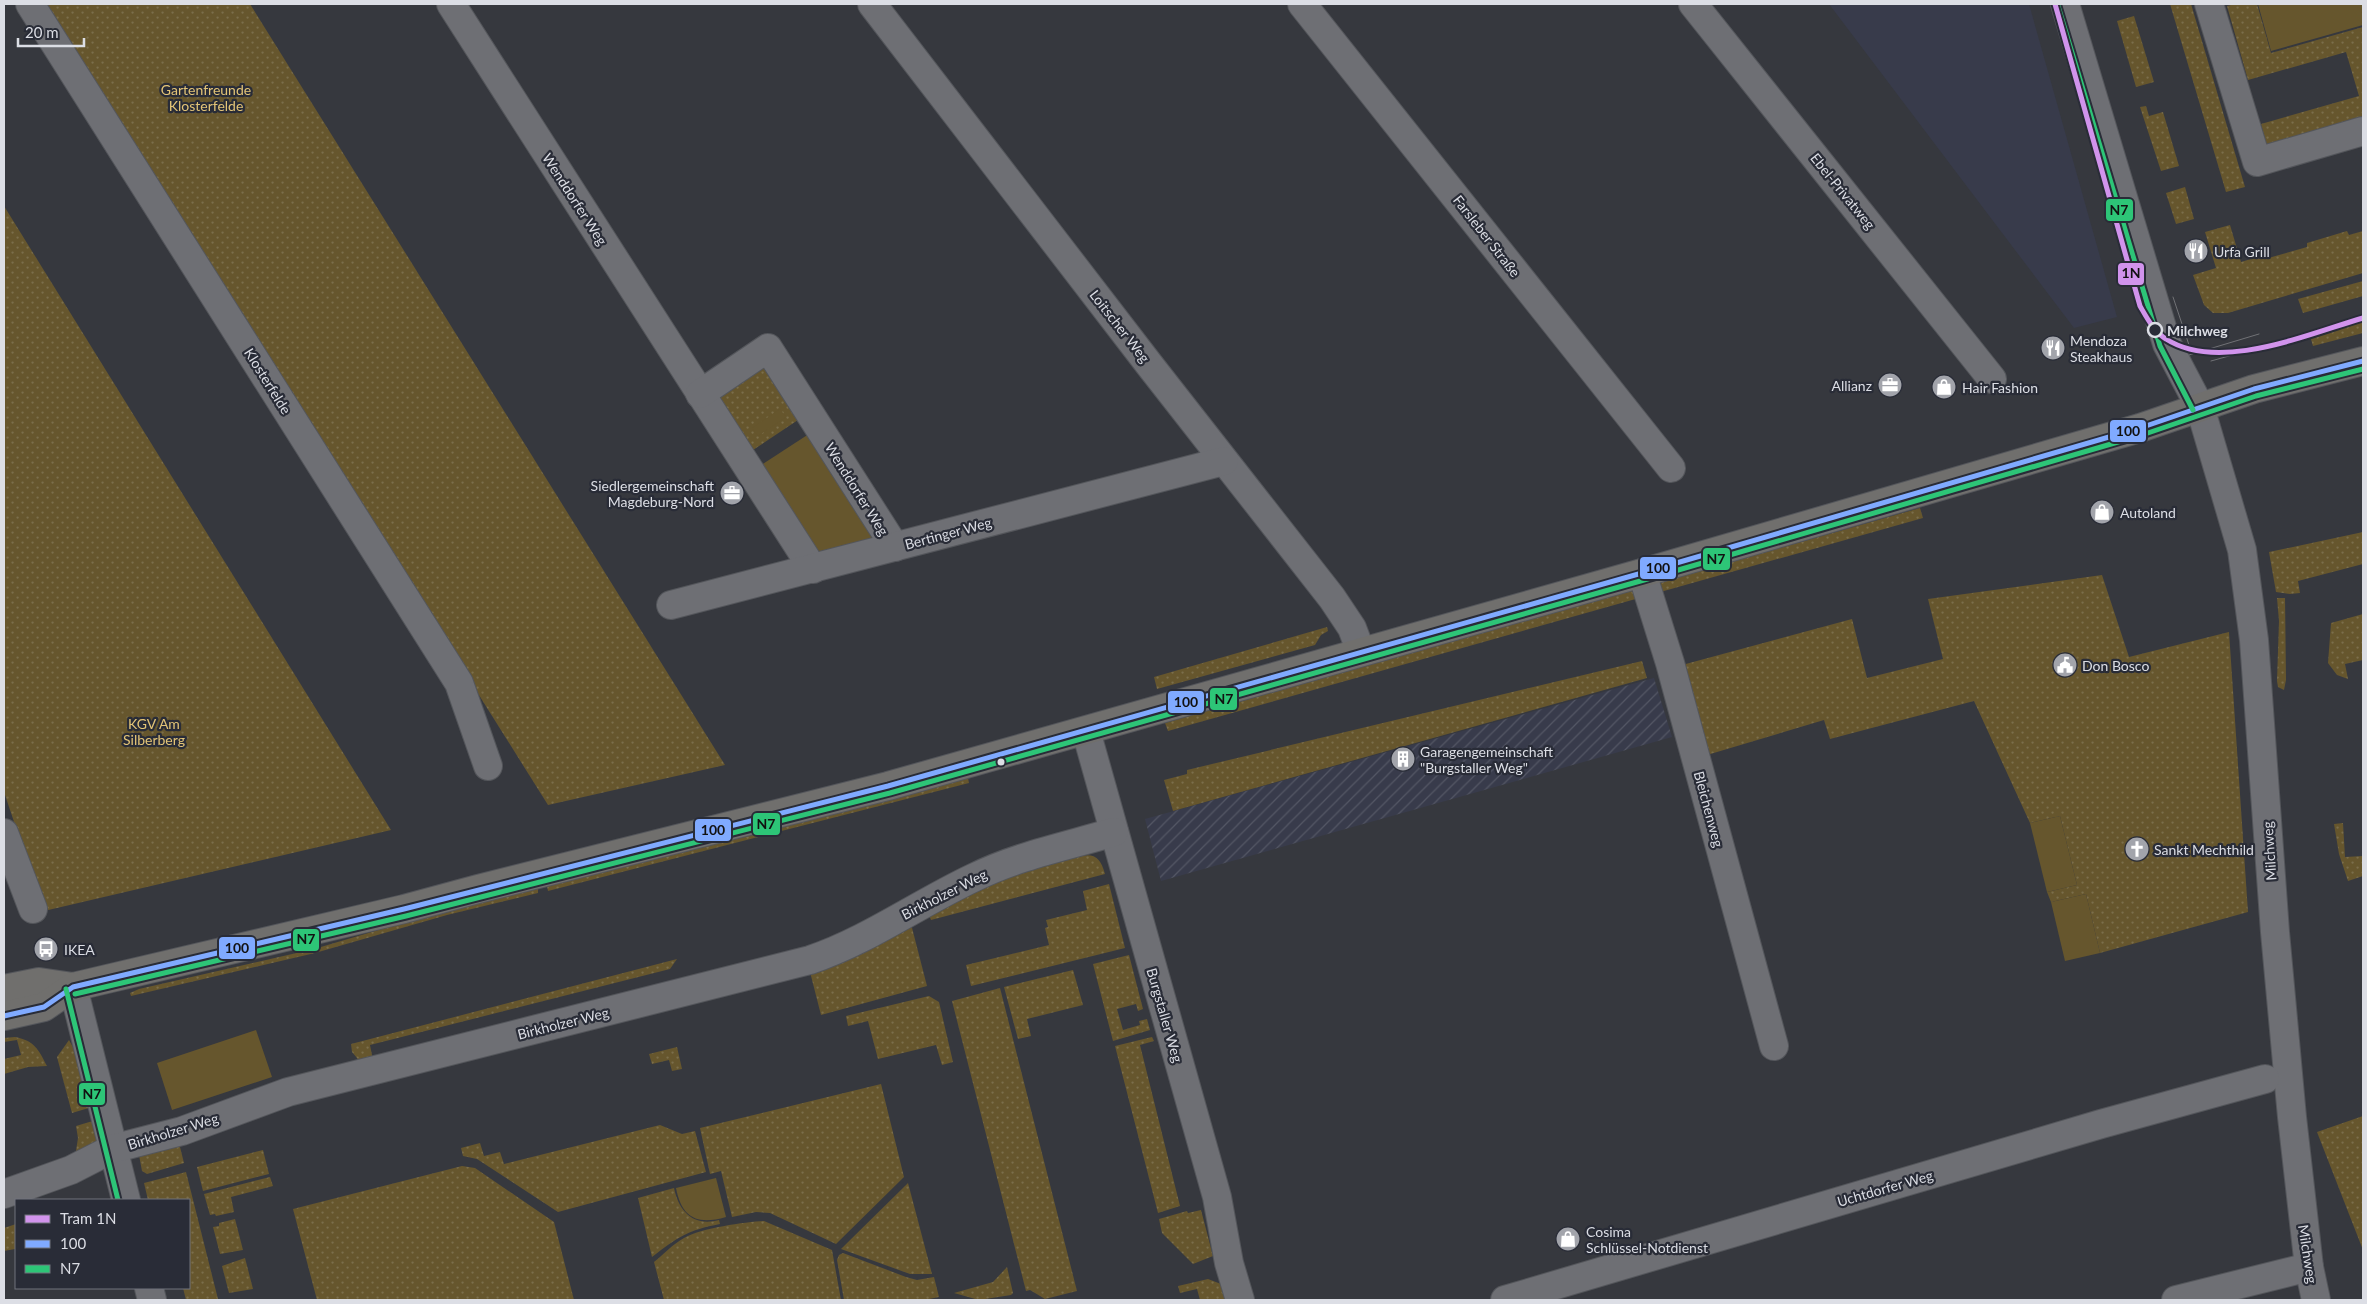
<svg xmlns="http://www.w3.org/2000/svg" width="2367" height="1304" font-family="Lato,sans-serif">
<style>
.built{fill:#383b4b}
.industrial{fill:url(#industrial-furrows)}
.grass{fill:url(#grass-dots)}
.park{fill:#66562d}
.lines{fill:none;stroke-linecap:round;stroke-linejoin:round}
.minor-casing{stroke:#54565b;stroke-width:30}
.major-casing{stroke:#54565b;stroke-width:30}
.minor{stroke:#6e6f74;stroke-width:28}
.major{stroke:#706f6d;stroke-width:28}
.tram{stroke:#707175;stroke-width:1}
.bus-1-casing{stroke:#292c37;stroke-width:9}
.bus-2-casing{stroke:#292c37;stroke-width:9}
.bus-1{stroke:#80aaff;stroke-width:5}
.bus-2{stroke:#2dc577;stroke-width:5}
.tram-1-casing{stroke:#292c37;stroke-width:9}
.tram-1{stroke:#d193ec;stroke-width:5}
.stop-dot{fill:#292c37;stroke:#dcdee5;stroke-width:2.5}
.bus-dot{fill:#dcdee5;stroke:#292c37;stroke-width:2}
.labels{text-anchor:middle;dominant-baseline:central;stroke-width:4.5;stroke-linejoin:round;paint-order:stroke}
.park-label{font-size:14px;fill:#e3c477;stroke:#292c37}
.street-label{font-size:14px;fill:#dcdee5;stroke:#292c37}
.poi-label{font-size:14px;fill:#dcdee5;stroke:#292c37;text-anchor:start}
.stop-label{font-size:14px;font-weight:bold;fill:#dcdee5;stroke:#292c37;text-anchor:start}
.line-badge{stroke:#292c37;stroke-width:2}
.pale-badge-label{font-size:14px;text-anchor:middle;font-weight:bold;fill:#111}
</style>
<defs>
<pattern id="industrial-furrows" width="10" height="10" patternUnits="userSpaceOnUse" patternTransform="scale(1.25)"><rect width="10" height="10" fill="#383b4b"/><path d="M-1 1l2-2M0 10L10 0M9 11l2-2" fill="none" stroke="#545765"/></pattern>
<pattern id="grass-dots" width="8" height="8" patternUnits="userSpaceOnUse" patternTransform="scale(1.25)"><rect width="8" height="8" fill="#66562d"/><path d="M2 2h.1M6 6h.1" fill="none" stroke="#7b6e4b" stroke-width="1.8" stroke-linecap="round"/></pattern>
</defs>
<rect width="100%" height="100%" fill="#36383e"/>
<path class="built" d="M1829,4H2029L2117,317L2074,328Z"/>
<path class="industrial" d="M1654,678L1672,737L1161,881L1145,819Z"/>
<g class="grass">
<path d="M45,4H250L725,765L548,805Z"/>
<path d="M2170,4H2191L2245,187L2226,192Z"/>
<path d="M2235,4H2257L2271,53L2363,27V119L2267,146L2261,124L2359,96L2346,52L2248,80L2227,6Z"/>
<path d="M2134,16L2154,82L2136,87L2117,21Z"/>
<path d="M2146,106L2149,116L2163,112L2179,166L2161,171L2140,107Z"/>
<path d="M2185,187L2194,219L2176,224L2166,193Z"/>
<path d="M4,206L391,830L44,911L4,792Z"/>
<path d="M2230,225L2241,262L2264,255L2265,259L2307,247V243L2347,231L2349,235L2363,231V273L2228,313H2213L2204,305L2193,275L2216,268L2205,232Z"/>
<path d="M2363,281V296L2303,313L2298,299Z"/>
<path d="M2363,321V333L2313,346L2310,336Z"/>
<path d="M766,358L804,416L750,452L712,394Z"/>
<path d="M1920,508L1923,518L1168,731L1165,723Z"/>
<path d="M2363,532V564L2298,581L2300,593L2290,594L2276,592L2269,552Z"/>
<path d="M2102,575L2129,657L2229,632L2248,912L2100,953L2086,894L2051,902L2047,892L2077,885L2060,816L2030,823L1974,701L1830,739L1824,720L1707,755L1682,665L1852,619L1867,678L1943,659L1928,599Z"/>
<path d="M2277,598H2285L2286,680L2284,690L2278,687L2277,681L2279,621Z"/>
<path d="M2363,614V660L2345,664L2348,679L2337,675L2328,663L2331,623Z"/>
<path d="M1327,627L1328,631L1321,635L1315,645L1157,689L1154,677Z"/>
<path d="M1642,661L1647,678L1173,811L1164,780L1187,774V770Z"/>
<path d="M968,778L969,783L548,891L547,886L757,834Z"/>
<path d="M2343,823L2345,857L2363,856V876L2348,881L2339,854L2334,824Z"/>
<path d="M1071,853L1074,858C1092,852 1100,855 1105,874L931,920L929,915L947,902Z"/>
<path d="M1109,884L1125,948L971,986L966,965L1049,945L1045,928L1048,927L1046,920L1087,910L1083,891Z"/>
<path d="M538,888V893L447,915L315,953L131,996L130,993L139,989L314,949L426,916Z"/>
<path d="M911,924L927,986L821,1015L809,968Z"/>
<path d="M1129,955L1143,1009L1138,1011L1136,1004L1117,1009L1123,1030L1140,1025L1139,1021L1147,1019L1150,1030L1113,1041L1093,964Z"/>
<path d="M677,959L670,969L370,1045L373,1060L362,1064L352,1052L351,1044Z"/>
<path d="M1073,970L1083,1005L1027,1019L1031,1036L1018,1039L1004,987Z"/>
<path d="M1000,988L1077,1291L1045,1299L1030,1290L1026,1291L952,1001Z"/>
<path d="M929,996L939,1002L953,1062L942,1065L936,1045L878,1059L868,1021L848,1026L846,1016Z"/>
<path d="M15,1037C35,1041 38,1049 47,1066L28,1067L4,1074V1059L21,1055L17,1040L4,1042V1038Z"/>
<path d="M1152,1037L1154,1041L1140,1045L1180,1206L1158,1213L1115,1046Z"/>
<path d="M69,1040L78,1056L92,1107L72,1113L57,1057Z"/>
<path d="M677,1047L682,1069L672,1071L669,1060L652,1064L649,1054Z"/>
<path d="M881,1084L904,1177L836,1244L770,1213L756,1212L732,1217L721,1171L710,1174L700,1128Z"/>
<path d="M2363,1116V1250L2317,1132Z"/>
<path d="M96,1120L97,1140L92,1149L75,1157L78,1138L76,1126Z"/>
<path d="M660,1125L682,1134L695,1131L706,1172L558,1212L477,1159L463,1156L461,1148L480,1143L484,1156L500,1152L504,1164Z"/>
<path d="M179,1143L184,1163L147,1174L142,1171L139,1155Z"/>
<path d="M263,1150L269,1174L203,1191L197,1167Z"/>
<path d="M462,1166L475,1168L554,1222L574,1300H317L293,1209Z"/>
<path d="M186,1172L218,1299L186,1300L183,1288H189V1200H148L144,1183Z"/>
<path d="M270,1177L273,1186L231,1197L234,1212L216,1216L215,1214L210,1215L204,1194Z"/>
<path d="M908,1183L932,1274H910L841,1249Z"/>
<path d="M674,1188C679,1212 694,1227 719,1220L720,1224C688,1230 678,1237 652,1257L638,1198Z"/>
<path d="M1201,1210L1213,1256L1193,1264L1162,1233L1159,1219L1187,1211L1188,1213Z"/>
<path d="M235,1219L243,1250L220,1254L213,1227L219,1226V1223Z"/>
<path d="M764,1221L832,1250L841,1300H664L654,1262C664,1254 673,1244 684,1238C701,1228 745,1222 764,1221Z"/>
<path d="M16,1224V1254L15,1249L4,1251V1228Z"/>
<path d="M843,1253L906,1277L917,1280L934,1277L939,1297L924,1300H844L837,1260L839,1255Z"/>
<path d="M245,1258L253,1289L229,1293L222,1266Z"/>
<path d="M1007,1267L1013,1293L1011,1295L979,1300L954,1293L993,1282Z"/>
<path d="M1208,1279L1221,1284L1225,1300H1200L1197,1289L1180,1293L1178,1286Z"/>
</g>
<g class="park">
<path d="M2258,4H2363V25L2271,51Z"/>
<path d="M780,409L786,417L758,436L752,428Z"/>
<path d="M815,430L887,540L818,559L758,467Z"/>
<path d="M2060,816L2077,885L2047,892L2030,823Z"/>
<path d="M2086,894L2100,953L2065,961L2051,902Z"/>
<path d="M256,1030L272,1077L172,1110L157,1063Z"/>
<path d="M716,1178L726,1217C698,1225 682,1219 676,1188Z"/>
</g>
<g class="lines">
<defs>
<g id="minor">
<path d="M30,4L459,683L488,766"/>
<path d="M451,4L813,569"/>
<path d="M872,4L1148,363L1332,598L1352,628L1361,652"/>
<path d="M1302,4L1671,468"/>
<path d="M1693,4L1992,379"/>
<path d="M2065,4L2167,344L2200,407L2242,550L2254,640L2275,932L2292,1117L2309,1267L2316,1300"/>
<path d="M2209,4L2257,162L2363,131"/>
<path d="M700,394L768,348L895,547"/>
<path d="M1642,573L1670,663L1774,1046"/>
<path d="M671,605L1224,461"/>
<path d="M1086,731L1217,1197L1229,1263L1240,1300"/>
<path d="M4,833L33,909"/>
<path d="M73,987L126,1200"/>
<path d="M4,1194L71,1170L112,1149L182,1131L288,1092L810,960C867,941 918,904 973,878C1017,856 1067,846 1114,832"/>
<path d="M149,1288L152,1300"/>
<path d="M1505,1300L2101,1124L2265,1079"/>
<path d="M2176,1300L2309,1267"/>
</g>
<g id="major">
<path d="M4,989L39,982L73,987L404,909L478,889L888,786L1642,573L2140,428L2254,389L2363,361"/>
<path d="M4,1016L44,1007L73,987"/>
</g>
</defs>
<use href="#minor" class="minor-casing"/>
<use href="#major" class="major-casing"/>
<use href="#minor" class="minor"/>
<use href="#major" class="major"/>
<g class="tram">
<path d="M2173,297L2192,354"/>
<path d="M2140,306L2156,346"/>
<path d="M2189,355L2259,334"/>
<path d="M2211,361L2272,344"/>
</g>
<defs>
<path id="bus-1" d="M4,1016L44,1007L73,987L404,909L888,786L1642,573L2140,428L2254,389L2363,361"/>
<g id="bus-2">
<path d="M2058,6L2160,346L2193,410"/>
<path d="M66,989L118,1200"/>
<path d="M75,994L406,916L890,793L1644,580L2142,435L2256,396L2363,369"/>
</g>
</defs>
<use href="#bus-1" class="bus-1-casing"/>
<use href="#bus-2" class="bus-2-casing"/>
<use href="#bus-1" class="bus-1"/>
<use href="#bus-2" class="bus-2"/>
<defs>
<path id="tram-1" d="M2055,4L2140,306C2147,318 2154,332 2166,339C2219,373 2308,334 2363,318"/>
</defs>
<use href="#tram-1" class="tram-1-casing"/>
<use href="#tram-1" class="tram-1"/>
</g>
<defs>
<symbol id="restaurant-disc" viewBox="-11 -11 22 22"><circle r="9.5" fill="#a2a4ab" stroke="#292c37"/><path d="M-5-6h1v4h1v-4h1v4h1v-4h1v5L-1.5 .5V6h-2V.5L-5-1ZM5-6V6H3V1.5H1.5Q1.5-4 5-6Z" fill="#fff"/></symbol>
<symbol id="office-disc" viewBox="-11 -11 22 22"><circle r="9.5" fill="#a2a4ab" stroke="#292c37"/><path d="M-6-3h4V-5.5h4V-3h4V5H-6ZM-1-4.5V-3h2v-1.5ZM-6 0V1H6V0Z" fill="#fff"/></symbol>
<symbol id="shop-disc" viewBox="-11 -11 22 22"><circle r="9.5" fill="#a2a4ab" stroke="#292c37"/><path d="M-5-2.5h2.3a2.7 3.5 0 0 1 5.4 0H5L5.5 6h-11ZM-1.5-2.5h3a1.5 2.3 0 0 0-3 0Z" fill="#fff"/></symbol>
<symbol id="civic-disc" viewBox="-11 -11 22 22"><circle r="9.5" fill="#a2a4ab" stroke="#292c37"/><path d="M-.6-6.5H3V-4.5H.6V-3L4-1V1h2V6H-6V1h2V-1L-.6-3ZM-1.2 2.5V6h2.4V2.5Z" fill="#fff"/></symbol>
<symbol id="building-disc" viewBox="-11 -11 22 22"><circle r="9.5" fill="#a2a4ab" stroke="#292c37"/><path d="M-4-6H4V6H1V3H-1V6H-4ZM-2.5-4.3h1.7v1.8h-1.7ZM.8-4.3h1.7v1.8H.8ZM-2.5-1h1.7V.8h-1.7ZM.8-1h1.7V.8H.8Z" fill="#fff"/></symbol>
<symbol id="church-disc" viewBox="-11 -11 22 22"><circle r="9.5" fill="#a2a4ab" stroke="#292c37"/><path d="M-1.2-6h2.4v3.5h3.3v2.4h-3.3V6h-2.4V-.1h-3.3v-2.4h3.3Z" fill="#fff"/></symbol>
<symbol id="bus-disc" viewBox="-11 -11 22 22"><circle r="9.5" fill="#a2a4ab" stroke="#292c37"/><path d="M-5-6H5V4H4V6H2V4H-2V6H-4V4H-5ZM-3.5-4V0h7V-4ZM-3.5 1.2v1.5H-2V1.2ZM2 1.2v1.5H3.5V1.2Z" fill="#fff"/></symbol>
</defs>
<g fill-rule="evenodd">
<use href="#restaurant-disc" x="2182" y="237" width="28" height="28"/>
<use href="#restaurant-disc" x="2039" y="334" width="28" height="28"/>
<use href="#office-disc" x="1876" y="371" width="28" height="28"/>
<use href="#shop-disc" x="1930" y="373" width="28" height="28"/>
<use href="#office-disc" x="718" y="479" width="28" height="28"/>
<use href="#shop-disc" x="2088" y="498" width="28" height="28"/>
<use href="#civic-disc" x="2051" y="651" width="28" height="28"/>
<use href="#building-disc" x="1389" y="745" width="28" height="28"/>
<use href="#church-disc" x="2123" y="835" width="28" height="28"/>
<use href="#bus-disc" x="32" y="935" width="28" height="28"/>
<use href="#shop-disc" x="1554" y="1225" width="28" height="28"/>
</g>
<circle class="stop-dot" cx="2155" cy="330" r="7"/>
<circle class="bus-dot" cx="1001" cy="762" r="4.5"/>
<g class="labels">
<g class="park-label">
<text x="206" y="89">Gartenfreunde<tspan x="206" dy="16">Klosterfelde</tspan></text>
<text x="154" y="723">KGV Am<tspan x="154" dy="16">Silberberg</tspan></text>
</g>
<g class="street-label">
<text transform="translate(1843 191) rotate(51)">Ebel-Privatweg</text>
<text transform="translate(575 199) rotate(57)">Wenddorfer Weg</text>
<text transform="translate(1487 236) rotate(52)">Farsleber Straße</text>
<text transform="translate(1120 326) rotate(52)">Loitscher Weg</text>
<text transform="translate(268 381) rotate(58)">Klosterfelde</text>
<text transform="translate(857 489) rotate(58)">Wenddorfer Weg</text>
<text transform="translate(948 533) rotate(-15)">Bertinger Weg</text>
<text transform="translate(1709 809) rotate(75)">Bleichenweg</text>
<text transform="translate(2269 851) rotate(-94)">Milchweg</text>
<text transform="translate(944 894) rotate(-27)">Birkholzer Weg</text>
<text transform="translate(1165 1015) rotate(74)">Burgstaller Weg</text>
<text transform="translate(563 1023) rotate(-14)">Birkholzer Weg</text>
<text transform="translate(173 1131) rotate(-17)">Birkholzer Weg</text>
<text transform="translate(1885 1188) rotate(-16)">Uchtdorfer Weg</text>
<text transform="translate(2308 1254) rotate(81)">Milchweg</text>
</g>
<g class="poi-label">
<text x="2214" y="251">Urfa Grill</text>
<text x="2070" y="340">Mendoza<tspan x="2070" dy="16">Steakhaus</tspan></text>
<text x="1872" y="385" text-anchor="end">Allianz</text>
<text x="1962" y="387">Hair Fashion</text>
<text x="714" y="485" text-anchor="end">Siedlergemeinschaft<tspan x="714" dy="16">Magdeburg-Nord</tspan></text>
<text x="2120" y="512">Autoland</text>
<text x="2082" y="665">Don Bosco</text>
<text x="1420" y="751">Garagengemeinschaft<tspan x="1420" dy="16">"Burgstaller Weg"</tspan></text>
<text x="2154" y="849">Sankt Mechthild</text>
<text x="64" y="949">IKEA</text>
<text x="1586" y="1231">Cosima<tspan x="1586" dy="16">Schlüssel-Notdienst</tspan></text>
</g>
<g class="stop-label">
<text x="2167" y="330">Milchweg</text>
</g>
</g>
<g class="line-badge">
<rect x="2105" y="198" width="29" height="24" rx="5" fill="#2dc577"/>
<rect x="2117" y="262" width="28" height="24" rx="5" fill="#d193ec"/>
<rect x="2109" y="419" width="38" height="24" rx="5" fill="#80aaff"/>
<rect x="1702" y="547" width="29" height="24" rx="5" fill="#2dc577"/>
<rect x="1639" y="556" width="38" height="24" rx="5" fill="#80aaff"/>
<rect x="1209" y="687" width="29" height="24" rx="5" fill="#2dc577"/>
<rect x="1167" y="690" width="38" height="24" rx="5" fill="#80aaff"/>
<rect x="752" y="812" width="29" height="24" rx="5" fill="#2dc577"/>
<rect x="694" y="818" width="38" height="24" rx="5" fill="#80aaff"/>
<rect x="292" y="928" width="28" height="24" rx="5" fill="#2dc577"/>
<rect x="218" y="936" width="38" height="24" rx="5" fill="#80aaff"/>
<rect x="78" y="1082" width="28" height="24" rx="5" fill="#2dc577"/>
</g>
<g class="pale-badge-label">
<text x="2119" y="215">N7</text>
<text x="2131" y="278">1N</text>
<text x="2128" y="436">100</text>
<text x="1716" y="564">N7</text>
<text x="1658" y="573">100</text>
<text x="1224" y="704">N7</text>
<text x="1186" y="707">100</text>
<text x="766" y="829">N7</text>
<text x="713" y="835">100</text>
<text x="306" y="944">N7</text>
<text x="237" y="953">100</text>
<text x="92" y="1099">N7</text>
</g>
<rect width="2367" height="1304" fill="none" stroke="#dcdee5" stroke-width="10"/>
<rect x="15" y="1199" width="175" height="90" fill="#292c37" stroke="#71737d"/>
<rect x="25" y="1215" width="25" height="8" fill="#d193ec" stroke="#71737d"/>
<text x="60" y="1224" font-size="15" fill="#dcdee5">Tram 1N</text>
<rect x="25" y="1240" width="25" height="8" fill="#80aaff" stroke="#71737d"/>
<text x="60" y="1249" font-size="15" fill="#dcdee5">100</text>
<rect x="25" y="1265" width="25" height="8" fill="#2dc577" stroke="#71737d"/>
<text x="60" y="1274" font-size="15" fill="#dcdee5">N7</text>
<path d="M18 38v8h66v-8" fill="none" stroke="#dcdee5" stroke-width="2.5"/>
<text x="25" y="38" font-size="15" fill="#dcdee5" stroke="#292c37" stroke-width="4" paint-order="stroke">20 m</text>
</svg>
